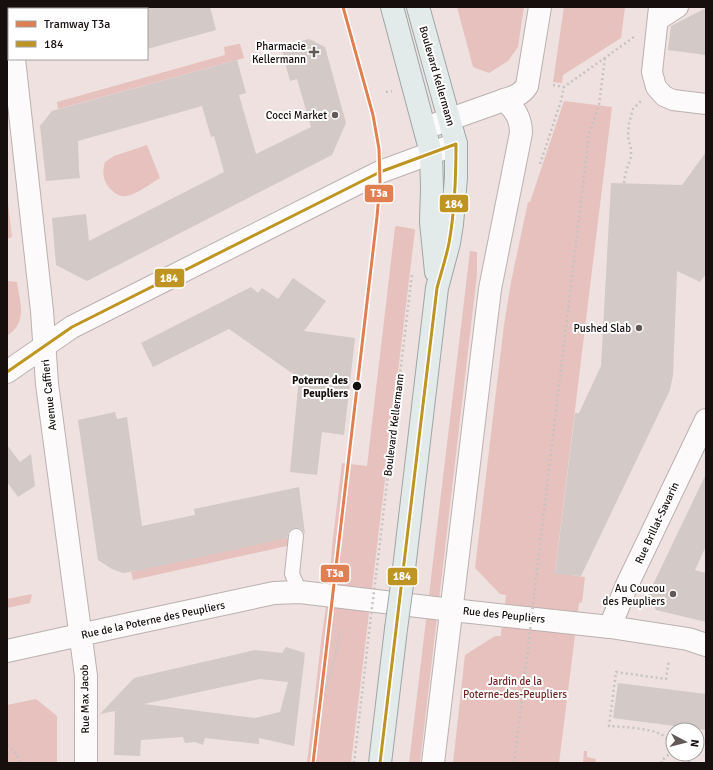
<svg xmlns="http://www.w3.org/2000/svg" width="713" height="770" font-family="Signika,sans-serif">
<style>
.green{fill:#e7c1bd}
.building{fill:#d3c9c7;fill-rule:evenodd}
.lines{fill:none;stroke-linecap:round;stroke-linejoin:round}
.service-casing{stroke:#bbb1b0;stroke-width:16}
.pedestrian-casing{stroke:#bbb1b0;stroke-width:22}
.minor-casing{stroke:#bbb1b0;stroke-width:24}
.tertiary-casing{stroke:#bbb1b0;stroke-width:24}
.secondary-casing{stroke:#bbb1b0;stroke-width:24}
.primary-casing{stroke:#9ea6a6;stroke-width:24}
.path{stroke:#c8c3c3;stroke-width:2.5;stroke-dasharray:2 3;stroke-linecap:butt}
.service{stroke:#fcfafa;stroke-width:14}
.pedestrian{stroke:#fcfafa;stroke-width:20}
.minor{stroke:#fcfafa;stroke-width:22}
.tertiary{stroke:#fcfafa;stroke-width:22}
.secondary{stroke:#fcfafa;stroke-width:22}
.primary{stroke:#e3eaea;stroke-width:22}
.tram{stroke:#cbc8c6;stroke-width:1}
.primary-bridge-casing{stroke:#9ea6a6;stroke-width:24;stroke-linecap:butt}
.path-bridge{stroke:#c8c3c3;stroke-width:2.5;stroke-dasharray:2 3;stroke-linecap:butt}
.primary-bridge{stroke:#e3eaea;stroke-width:22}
.bus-1-casing{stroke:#fff;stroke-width:6}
.bus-1{stroke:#be9423;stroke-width:3}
.tram-1-casing{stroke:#fff;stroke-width:6}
.tram-1{stroke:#e08052;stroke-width:3}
.poi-dot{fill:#625857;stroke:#fff;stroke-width:1.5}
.stop-dot{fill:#170f0e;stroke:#fff;stroke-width:1.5}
.labels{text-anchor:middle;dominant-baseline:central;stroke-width:4;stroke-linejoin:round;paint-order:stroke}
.poi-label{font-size:11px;fill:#170f0e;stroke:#fff;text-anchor:end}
.street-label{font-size:11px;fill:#170f0e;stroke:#fff}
.stop-label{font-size:11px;font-weight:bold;fill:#170f0e;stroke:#fff;text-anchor:end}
.park-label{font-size:11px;fill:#712928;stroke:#fff}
.line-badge{stroke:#fff;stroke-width:1.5}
.badge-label{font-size:11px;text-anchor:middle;font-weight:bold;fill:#fff}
</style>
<rect width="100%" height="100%" fill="#eee1df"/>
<g class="green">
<path d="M457,7H524L518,47L508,61L489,73L473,67Z"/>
<path d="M564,7H625L621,38L563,75L562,83L553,82Z"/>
<path d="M238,44H240L244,58L58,109L57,102L225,55L224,47Z"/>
<path d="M564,101L612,107L555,573L585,577L582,602L579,603L559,763H453L465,655L495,636H501V633L506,595L500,594L475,568L504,325L511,282L528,202H530Z"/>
<path d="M147,145L160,178C151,183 136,195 126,196C121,197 118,195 115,193C104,185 101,174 105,162L114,156Z"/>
<path d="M7,194L12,237L7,239Z"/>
<path d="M397,226L414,229L415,230L351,763H307L322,634L329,588L332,546L342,463L367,466L395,227Z"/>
<path d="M470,251L477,252V274L420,763H409Z"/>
<path d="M7,281L17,282C20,304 28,322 7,336Z"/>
<path d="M290,537L287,546L133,580L131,572Z"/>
<path d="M32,594L30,603L7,608V599Z"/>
<path d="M36,699L57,716V763H7V705Z"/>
<path d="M584,751H587V757L596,759L595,763H583Z"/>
</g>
<g class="building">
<path d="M147,7H210L216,30L147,49Z"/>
<path d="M706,8V55L668,50L671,26Z"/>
<path d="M309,39L325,47L346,123L332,155L87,281L56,265L52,218L86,214L89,241L224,172L214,136L211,137L202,106L78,141L79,170L80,178L46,181L40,126L52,111L237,60L246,93L239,95L256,154L311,127L297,79L290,81L281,47Z"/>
<path d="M706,152V274L700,282L677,271L673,375L670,390L581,576L555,574L575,413H579L601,366L611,183L682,185Z"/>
<path d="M293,278L326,301L304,331L355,338L344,435L322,432L317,475L290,472L299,378L229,329L153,367L141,343L251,287L258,293L262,288L278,299Z"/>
<path d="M115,412L117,419L127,417L142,526L195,515L194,509L299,487L305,534L301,529L293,528L289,531L287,538L142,570L123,573L112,569L98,560L78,420Z"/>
<path d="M7,445L20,462L31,454L35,486L18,497L7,482Z"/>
<path d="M706,474V546L695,570L706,573V622L656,610L648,595Z"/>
<path d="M286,647L305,653L294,746L259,738V744L205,738L203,745L195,742L185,743L183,737L141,740L140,756L114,755L115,711L100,714L134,678L255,650L282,653ZM260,679L288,682L280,712L255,718L144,704Z"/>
<path d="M618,683L706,694V730L613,718Z"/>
</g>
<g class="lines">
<defs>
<path id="service" d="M296,536L292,574L300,592"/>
<g id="pedestrian">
<path d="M659,7L652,72L656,87L664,96L673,100L706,104"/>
<path d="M658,20L678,7"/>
</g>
<g id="minor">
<path d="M9,7V9"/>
<path d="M14,59L42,311L47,384L86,676V763"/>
<path d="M504,100C514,97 521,95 527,86L540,7"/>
<path d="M452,610L610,627L688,639L706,645"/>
<path d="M610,627L626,587L706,420"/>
</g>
<path id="tertiary" d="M7,372L72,327L179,273L380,172L456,144"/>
<g id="secondary">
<path d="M425,128L504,100C515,109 521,118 521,133L490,289L484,338L433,763"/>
<path d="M7,651L116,627L274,593L300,592L452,610"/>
</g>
<g id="primary">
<path d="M392,7L431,153L432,188L431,222L436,272"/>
<path d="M403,577L437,288L449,243L452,224L456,178V144L418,7"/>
<path d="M380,763L396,629"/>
</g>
</defs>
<use href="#service" class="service-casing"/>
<use href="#pedestrian" class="pedestrian-casing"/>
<use href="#minor" class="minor-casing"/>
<use href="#tertiary" class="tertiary-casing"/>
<use href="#secondary" class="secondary-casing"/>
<use href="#primary" class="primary-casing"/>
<g class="path">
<path d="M553,85L564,87L634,37"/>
<path d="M386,92L392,91"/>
<path d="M540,164L561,101L564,87"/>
<path d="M624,183L625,175L631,157V149L628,137L629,123L633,109L641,101"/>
<path d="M376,575L412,274"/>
<path d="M534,595L589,134L599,105L605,57"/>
<path d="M667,739C660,728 622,727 609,726L616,672L666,679L669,660"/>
<path d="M7,745L14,751L21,763"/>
<path d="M673,748V749"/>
<path d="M354,763L370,624"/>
<path d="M514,763L529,640"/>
<path d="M662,763L661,761L673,751"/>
<path d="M689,763L690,754"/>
</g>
<use href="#service" class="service"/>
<use href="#pedestrian" class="pedestrian"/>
<use href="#minor" class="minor"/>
<use href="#tertiary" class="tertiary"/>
<use href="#secondary" class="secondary"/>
<use href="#primary" class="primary"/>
<path class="tram" d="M318,724C323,692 336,663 340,631"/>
<defs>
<path id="primary-bridge" d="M396,629L403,577"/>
</defs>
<use href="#primary-bridge" class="primary-bridge-casing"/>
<g class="path-bridge">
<path d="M370,624L376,575"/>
<path d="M529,639L534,597"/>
</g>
<use href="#primary-bridge" class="primary-bridge"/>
<defs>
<path id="bus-1" d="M7,372L72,327L380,172L456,144C456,177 455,210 449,243C446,258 441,273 437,288L380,763"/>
</defs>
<use href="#bus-1" class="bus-1-casing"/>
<use href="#bus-1" class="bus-1"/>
<defs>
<path id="tram-1" d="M313,763L377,217L380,182L379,149L373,115L343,7"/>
</defs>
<use href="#tram-1" class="tram-1-casing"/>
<use href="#tram-1" class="tram-1"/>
</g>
<g class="poi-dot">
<path d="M312 46h4v4h4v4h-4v4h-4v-4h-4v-4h4z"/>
<circle cx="335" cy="115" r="4"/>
<circle cx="639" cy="328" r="4"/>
<circle cx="673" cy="594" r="4"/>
</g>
<circle class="stop-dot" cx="357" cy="386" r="5"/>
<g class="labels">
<g class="poi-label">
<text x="306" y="46">Pharmacie<tspan x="306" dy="13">Kellermann</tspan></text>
<text x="327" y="115">Cocci Market</text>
<text x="631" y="328">Pushed Slab</text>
<text x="665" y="588">Au Coucou<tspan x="665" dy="13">des Peupliers</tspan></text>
</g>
<g class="street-label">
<text transform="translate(437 76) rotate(74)">Boulevard Kellermann</text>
<text transform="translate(49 395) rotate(-96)">Avenue Caffieri</text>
<text transform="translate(394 425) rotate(-83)">Boulevard Kellermann</text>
<text transform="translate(657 523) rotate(-65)">Rue Brillat-Savarin</text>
<text transform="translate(504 615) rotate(6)">Rue des Peupliers</text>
<text transform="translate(153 620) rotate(-12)">Rue de la Poterne des Peupliers</text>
<text transform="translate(85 699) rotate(-91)">Rue Max Jacob</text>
</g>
<g class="stop-label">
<text x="348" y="380">Poterne des<tspan x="348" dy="13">Peupliers</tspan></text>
</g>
<g class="park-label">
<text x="515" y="681">Jardin de la<tspan x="515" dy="13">Poterne-des-Peupliers</tspan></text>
</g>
</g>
<g class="line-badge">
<rect x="364" y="184" width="30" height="19" rx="4" fill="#e08052"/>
<rect x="439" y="194" width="30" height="19" rx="4" fill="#be9423"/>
<rect x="154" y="268" width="31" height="20" rx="4" fill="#be9423"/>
<rect x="320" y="564" width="30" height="19" rx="4" fill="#e08052"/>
<rect x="387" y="567" width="31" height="19" rx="4" fill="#be9423"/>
</g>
<g class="badge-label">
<text x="379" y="197">T3a</text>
<text x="454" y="208">184</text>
<text x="169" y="282">184</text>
<text x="335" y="577">T3a</text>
<text x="402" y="580">184</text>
</g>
<rect width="713" height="770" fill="none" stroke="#170f0e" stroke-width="16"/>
<rect x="8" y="8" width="140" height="52" fill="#ffffff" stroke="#a29f9f"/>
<rect x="16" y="21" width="20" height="6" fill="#e08052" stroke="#a29f9f"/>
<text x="44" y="28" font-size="12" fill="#170f0e">Tramway T3a</text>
<rect x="16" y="41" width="20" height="6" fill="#be9423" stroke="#a29f9f"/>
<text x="44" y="48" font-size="12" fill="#170f0e">184</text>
<g transform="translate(685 742) rotate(97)"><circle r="19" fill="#ffffff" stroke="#a29f9f"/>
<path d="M0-3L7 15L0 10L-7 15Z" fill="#625857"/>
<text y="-6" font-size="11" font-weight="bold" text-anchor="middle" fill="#170f0e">N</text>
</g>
</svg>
